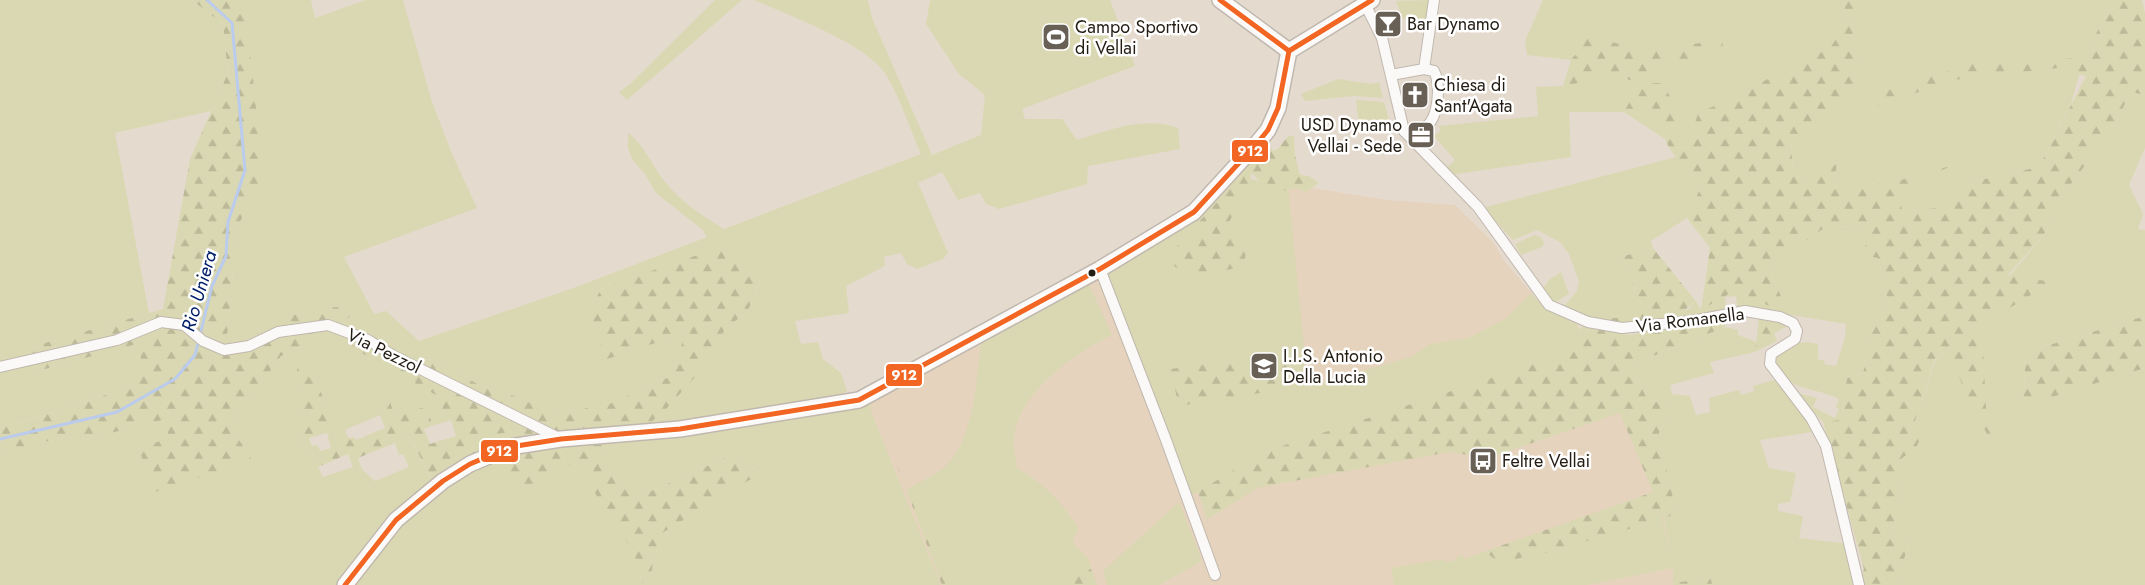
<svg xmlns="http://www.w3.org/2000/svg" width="2145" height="585" font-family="Jost,sans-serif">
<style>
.built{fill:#e6d3be}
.green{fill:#dad8b2}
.forest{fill:url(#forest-firs)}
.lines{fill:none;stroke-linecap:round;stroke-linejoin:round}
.stream{stroke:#bacbed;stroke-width:3}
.street-casing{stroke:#c0b8ae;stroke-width:12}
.secondary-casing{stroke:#c0b8ae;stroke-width:18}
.street{stroke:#fbf9f8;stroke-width:10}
.secondary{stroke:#fbf9f8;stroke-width:15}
.bus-1-casing{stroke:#fff;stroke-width:9}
.bus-1{stroke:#f26522;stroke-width:5}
.bus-dot{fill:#241d14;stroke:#fff;stroke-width:2}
.labels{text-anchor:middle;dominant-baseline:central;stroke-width:5;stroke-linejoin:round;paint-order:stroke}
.poi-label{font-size:18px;fill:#241d14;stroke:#fff;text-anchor:start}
.street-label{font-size:18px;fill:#241d14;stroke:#fff}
.water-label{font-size:19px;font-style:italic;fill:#022069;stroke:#fff}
.line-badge{stroke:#fff;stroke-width:2}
.badge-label{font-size:14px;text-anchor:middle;font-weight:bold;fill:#fff}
</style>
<defs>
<pattern id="forest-firs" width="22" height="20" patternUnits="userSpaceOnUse" patternTransform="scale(1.25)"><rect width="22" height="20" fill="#dad8b2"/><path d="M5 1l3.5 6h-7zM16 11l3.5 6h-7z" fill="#bbb998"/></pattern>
</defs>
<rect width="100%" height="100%" fill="#e5dace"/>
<path class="built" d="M1288,184L1386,200L1455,205L1493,242L1505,262L1540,303L1577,324L1639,450L1662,510L1673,562V585H940L871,411L870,399L1102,275Z"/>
<g class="green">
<path d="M0,0H192L223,24L228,73L211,111L115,133L149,313L21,350L35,372L141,342L142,360L133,386L17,424L5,420L0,421Z"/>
<path d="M226,0H311L315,18L366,0H403L432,102L452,154L477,208L344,257L374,314L386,311L419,341L579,286L707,237L703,230L656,193L645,174L632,159L628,148V133C643,143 654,169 666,183C682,203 703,216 724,229L921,154C911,131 898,93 885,73C865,43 788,15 754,0H868L872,18L932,155L981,135L985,95L959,74L926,24L930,0H1110L1135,66L1022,109L1025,119H1062L1077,140C1110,130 1144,116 1178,128L1180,149L1088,166L1087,184L999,209L986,204L980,193L958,200L942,172L918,183L948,253L943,259L917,269L907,264L901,253L884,257L885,266L846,286L849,313L795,321L801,344L818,342L823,359L841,373L847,391L828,402L643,429L710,358L726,327L747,313L761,279L740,256L602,288L587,313L607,358L686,333L673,376L640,388L619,402L556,414L505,392L479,385L437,360L412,359L374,330L352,347L443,399L442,410L451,420L432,426L428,407L394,416L390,402L380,406V415L345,430L349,439L342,441L327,433L309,438L332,417L314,377L296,379L301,401L303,451L309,450L323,477L353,467L348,454L358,458L362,469L375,481L409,467L403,454L399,455L395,443L408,435L433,482L510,447L574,460L634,553L643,585H0V453L68,436L87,439L162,420L169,436L252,460L234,432L235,406L255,392L281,356L332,333L350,316L337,307L274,323L242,343L227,337L237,228L263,174Z"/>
<path d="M715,0H742L627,100L619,92L630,84Z"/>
<path d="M1430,0L1426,30L1416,31V20L1403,19L1396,1Z"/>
<path d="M1543,0H1842L1847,23L1835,55L1686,149L1677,147L1624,112H1569L1571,157L1450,175L1445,169L1455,160L1434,136L1441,130L1438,126L1538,116L1536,87L1563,86L1571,60L1527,55L1525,41Z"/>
<path d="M1863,0H2113L2084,58L2071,104L2039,167L1958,185L1945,207L1903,212L1854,187L1834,183L1837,164L1813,182L1793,176L1791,137L1860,89L1852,18L1860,12Z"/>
<path d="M1338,79L1371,84L1379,82L1383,98L1354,96L1305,101L1301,94Z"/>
<path d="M2145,80V148L2129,185L2143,214L2138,229L2145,230V316L2026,352L2023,405L2145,368V585H1896L1910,540L1894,536L1902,458L1936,359L1948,351L2045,233L2062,196L2112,129L2131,92Z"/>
<path d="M1356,100L1384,102L1390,124L1360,133Z"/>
<path d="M1676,157L1700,189L1687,218L1651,241L1653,248L1620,257L1635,281L1632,283L1642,306L1632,318L1606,319L1621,327L1588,318L1562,308L1577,291L1579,281L1569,254L1560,242L1537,230L1513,240L1485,210L1486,207Z"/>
<path d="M1233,177L1288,184L1308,387L1413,356L1430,344L1468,338L1505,319L1531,293L1540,303L1577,324L1580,330L1566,354L1261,453L1191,496L1105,274Z"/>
<path d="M1827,226L1875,227L1878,258L1888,300L1872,332L1863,373L1847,378L1841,421L1823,422L1797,393L1817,398L1813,407L1835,418L1839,409L1836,407L1839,399C1813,386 1778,391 1774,354C1788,343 1801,340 1818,344V359L1825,361L1824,364L1836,366L1845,337L1846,324L1737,306L1736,296L1725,297L1726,308L1690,318L1654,322L1689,309L1695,300L1701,309L1734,291L1787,313L1769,267Z"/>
<path d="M1534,235L1541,237L1544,243L1542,247L1521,255L1515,244Z"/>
<path d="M1561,272L1569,294L1554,303L1542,290L1549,280Z"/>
<path d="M1088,282L1112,335C1075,353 1019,392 1014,437C1013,446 1016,458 1017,468C1046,485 1061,501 1079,529L1073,539L1074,544L1088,558L1097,585H946L907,490C918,482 938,474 947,465C974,438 977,376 981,340Z"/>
<path d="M1725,327L1738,330V335L1757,342L1755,352L1710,362L1714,373L1670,385L1672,394L1690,396L1696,415L1710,412L1709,398L1739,390L1741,395L1754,391L1753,386L1777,379L1818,431L1760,440L1769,468L1796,473L1790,502L1778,504V511L1803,516L1799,538L1849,544L1859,585H1713L1710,578L1673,583V568L1587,585H1394L1391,568L1444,559L1445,562L1453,561L1462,554L1464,559L1486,551C1501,569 1514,559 1533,554L1539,555L1660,520L1661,513L1673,565L1664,520L1676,512L1659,433L1675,403L1648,401L1631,365Z"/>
<path d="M870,399L871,411L941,585H650L653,561L662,533L760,472L732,455L633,499L595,454L643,434Z"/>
<path d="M509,432L522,440L490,448L498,434Z"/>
<path d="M1179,502L1202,561L1159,585H1107L1103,571Z"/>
</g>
<g class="forest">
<path d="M192,0H230L247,22L263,175L237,228L227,337L242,343L274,323L307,310L337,307L350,316L332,333L281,356L255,392L235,406L234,432L252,460L152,493L140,451L169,436L162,420L87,439L68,436L0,453V421L5,420L18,424L133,386L141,360L140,343L34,372L21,350L163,309L190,159L228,73L223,24Z"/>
<path d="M1842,0H1863L1860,12L1852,18L1860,89L1797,149L1791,138L1793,176L1813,182L1837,163L1834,183C1876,191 1916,176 1956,164L1896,190L1903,212L1944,207L1958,185L2039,167L2086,76L2058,68L1953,80L1878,106L1883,92L1975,62L2084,58L2113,0H2142L2145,13V95L2131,92L2112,129L2062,196L2045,233L2008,275L2052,282L1982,325L1986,410L1996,451L1968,398L1948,351L1935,359L1913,427L1924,430L1916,448L1902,458L1894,536L1910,540L1896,585H1858L1864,569L1823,422L1841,420L1847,378L1863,373L1872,332L1888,300L1878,258L1861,255L1874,227L1827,226L1769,267L1788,314L1734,291L1701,310L1710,248L1687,218L1700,189L1669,148L1653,112H1624L1640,83H1664L1675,109L1677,147L1686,149L1698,114L1830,48L1847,23Z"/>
<path d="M1591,31L1600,42L1608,41L1643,50L1650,46L1662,52L1681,53L1694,44L1719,40L1723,43L1722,52L1708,51L1703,59L1684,60L1681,64L1670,62C1651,81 1656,78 1629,80L1622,74L1605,77L1597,69L1594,80L1563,86L1573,57L1582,50L1567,41Z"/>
<path d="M1288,136H1294L1295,155L1300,175L1309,176L1319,183L1306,192L1296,188L1282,191L1276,186L1265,187L1252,173C1250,180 1249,190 1246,196C1238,209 1226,218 1229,235L1241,236C1253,262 1241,273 1214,269L1210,278L1175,267L1169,250L1185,242L1190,243V246L1196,241L1197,224L1230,188L1249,163L1256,160L1272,147L1271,151L1278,149Z"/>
<path d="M1653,248L1695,300C1684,317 1644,327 1623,326C1617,326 1610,321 1605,318H1632L1642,306L1632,283L1635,281L1620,257Z"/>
<path d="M715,249L740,256L761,278L747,313L726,327L707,364L666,409L643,429L522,440L509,432L498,434L490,448L433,482L415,447L408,435L395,443L358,458L348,454L318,467L309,450L303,451L301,401L296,379L298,361H311L314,377L332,417L309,438L312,446L318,445L320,451L331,448L327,433L342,441L354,437L356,440L385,428L380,415V406L390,401L394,416L428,406L432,426L424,429L430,444L456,436L451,420L442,410L443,399L351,347L374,330L412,359L437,360L479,385L505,392L556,414L618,402L640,388L673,376L685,333L607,359L587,313L602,288Z"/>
<path d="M2145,316V368L2023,406L2026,352Z"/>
<path d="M1725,318V327L1631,365L1648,401L1675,403L1659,433L1676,512L1664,520L1662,515L1661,520L1538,555L1533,554C1513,559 1501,569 1486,551L1653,492L1620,413L1488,458L1449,452L1257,488L1207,520L1198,492L1261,453L1565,354L1582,326L1630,335Z"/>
<path d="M1759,318L1790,325L1774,333L1777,341L1755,352Z"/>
<path d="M1289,354L1291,388L1179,406L1170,369Z"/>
<path d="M643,434L595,454L633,499L732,455L761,473L662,533L653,561L650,585H643L634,553L574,461L530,499L510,482V447Z"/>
<path d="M894,457L946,585H942Z"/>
<path d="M1091,569L1097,585H1054Z"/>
<path d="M1710,578L1713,585H1673V583Z"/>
</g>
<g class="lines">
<path class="stream" d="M0,439L117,412L175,379L195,355L212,286L226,256L228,222L245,170L232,23L207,0"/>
<defs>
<g id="street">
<path d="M1365,4L1382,38L1404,131L1478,207L1549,305L1588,322L1622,328L1692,321L1745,311L1780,317L1793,323L1797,331L1795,339L1771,354L1770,364L1811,418L1826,446L1859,585"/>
<path d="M1424,69L1434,0"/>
<path d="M1391,75L1424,69L1434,71C1441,83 1439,119 1425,127C1420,130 1410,130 1404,131"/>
<path d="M1100,269L1166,440L1215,575"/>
<path d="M0,367L117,340L161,322L184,325L203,341L224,350L249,346L278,332L328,325L368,340L394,356L561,439"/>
</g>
<g id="secondary">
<path d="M1220,0L1289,51"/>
<path d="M345,585L396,520L443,481L470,464L510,447L561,439L680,429L859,400L1100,269L1194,212L1259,141L1268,130L1278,108L1289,51L1372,0"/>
</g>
</defs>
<use href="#street" class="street-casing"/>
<use href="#secondary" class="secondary-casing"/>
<use href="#street" class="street"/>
<use href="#secondary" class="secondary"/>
<defs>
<g id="bus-1">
<path d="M1220,0L1289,51"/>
<path d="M345,585L396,520L443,481L470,464L510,447L561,439L680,429L859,400L1100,269L1194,212L1259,141L1268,130L1278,108L1289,51L1372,0"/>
</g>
</defs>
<use href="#bus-1" class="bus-1-casing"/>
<use href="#bus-1" class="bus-1"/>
</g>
<defs>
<symbol id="bar-square" viewBox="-11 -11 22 22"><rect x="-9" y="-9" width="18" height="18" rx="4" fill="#685f55" stroke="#fff"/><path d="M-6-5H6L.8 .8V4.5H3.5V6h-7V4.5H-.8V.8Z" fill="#fff"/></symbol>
<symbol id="stadium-square" viewBox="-11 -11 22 22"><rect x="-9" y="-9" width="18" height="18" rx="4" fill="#685f55" stroke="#fff"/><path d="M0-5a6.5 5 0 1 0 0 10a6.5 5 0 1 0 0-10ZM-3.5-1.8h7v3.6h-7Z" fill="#fff"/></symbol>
<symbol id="church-square" viewBox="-11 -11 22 22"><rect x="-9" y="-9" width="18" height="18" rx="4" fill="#685f55" stroke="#fff"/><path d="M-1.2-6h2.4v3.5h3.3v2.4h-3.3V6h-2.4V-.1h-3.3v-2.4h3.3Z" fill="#fff"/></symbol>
<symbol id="office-square" viewBox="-11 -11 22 22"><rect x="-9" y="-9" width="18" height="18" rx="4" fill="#685f55" stroke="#fff"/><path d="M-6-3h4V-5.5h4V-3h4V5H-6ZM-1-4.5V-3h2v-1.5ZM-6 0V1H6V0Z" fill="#fff"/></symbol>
<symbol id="school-square" viewBox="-11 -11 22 22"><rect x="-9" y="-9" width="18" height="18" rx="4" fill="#685f55" stroke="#fff"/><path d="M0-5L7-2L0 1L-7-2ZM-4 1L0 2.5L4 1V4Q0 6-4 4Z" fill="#fff"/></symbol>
<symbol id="bus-square" viewBox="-11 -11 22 22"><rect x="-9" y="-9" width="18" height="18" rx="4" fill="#685f55" stroke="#fff"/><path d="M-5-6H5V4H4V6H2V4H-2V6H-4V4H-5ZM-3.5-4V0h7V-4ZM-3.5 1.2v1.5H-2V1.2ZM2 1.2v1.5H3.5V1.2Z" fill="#fff"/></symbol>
</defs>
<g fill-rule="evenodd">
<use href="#bar-square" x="1372" y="8" width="32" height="32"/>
<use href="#stadium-square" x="1040" y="21" width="32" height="32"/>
<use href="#church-square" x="1399" y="79" width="32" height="32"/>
<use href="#office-square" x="1405" y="119" width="32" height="32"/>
<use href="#school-square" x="1248" y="350" width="32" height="32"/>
<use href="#bus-square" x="1467" y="445" width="32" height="32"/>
</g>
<circle class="bus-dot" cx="1092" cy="273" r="4.5"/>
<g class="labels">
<g class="poi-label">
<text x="1407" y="24">Bar Dynamo</text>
<text x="1075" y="27">Campo Sportivo<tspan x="1075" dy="21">di Vellai</tspan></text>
<text x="1434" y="85">Chiesa di<tspan x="1434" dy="21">Sant'Agata</tspan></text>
<text x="1402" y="125" text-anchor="end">USD Dynamo<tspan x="1402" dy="21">Vellai - Sede</tspan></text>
<text x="1283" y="356">I.I.S. Antonio<tspan x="1283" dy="21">Della Lucia</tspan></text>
<text x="1502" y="461">Feltre Vellai</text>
</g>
<g class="street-label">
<text transform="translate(1690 320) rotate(-7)">Via Romanella</text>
<text transform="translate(384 351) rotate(26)">Via Pezzol</text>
</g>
<g class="water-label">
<text transform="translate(199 291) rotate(-74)">Rio Uniera</text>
</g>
</g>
<g class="line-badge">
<rect x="1231" y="139" width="38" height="24" rx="5" fill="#f26522"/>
<rect x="885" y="363" width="38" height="24" rx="5" fill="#f26522"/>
<rect x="480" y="439" width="39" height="24" rx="5" fill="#f26522"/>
</g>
<g class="badge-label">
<text x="1250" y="156">912</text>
<text x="904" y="380">912</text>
<text x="499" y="456">912</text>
</g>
</svg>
